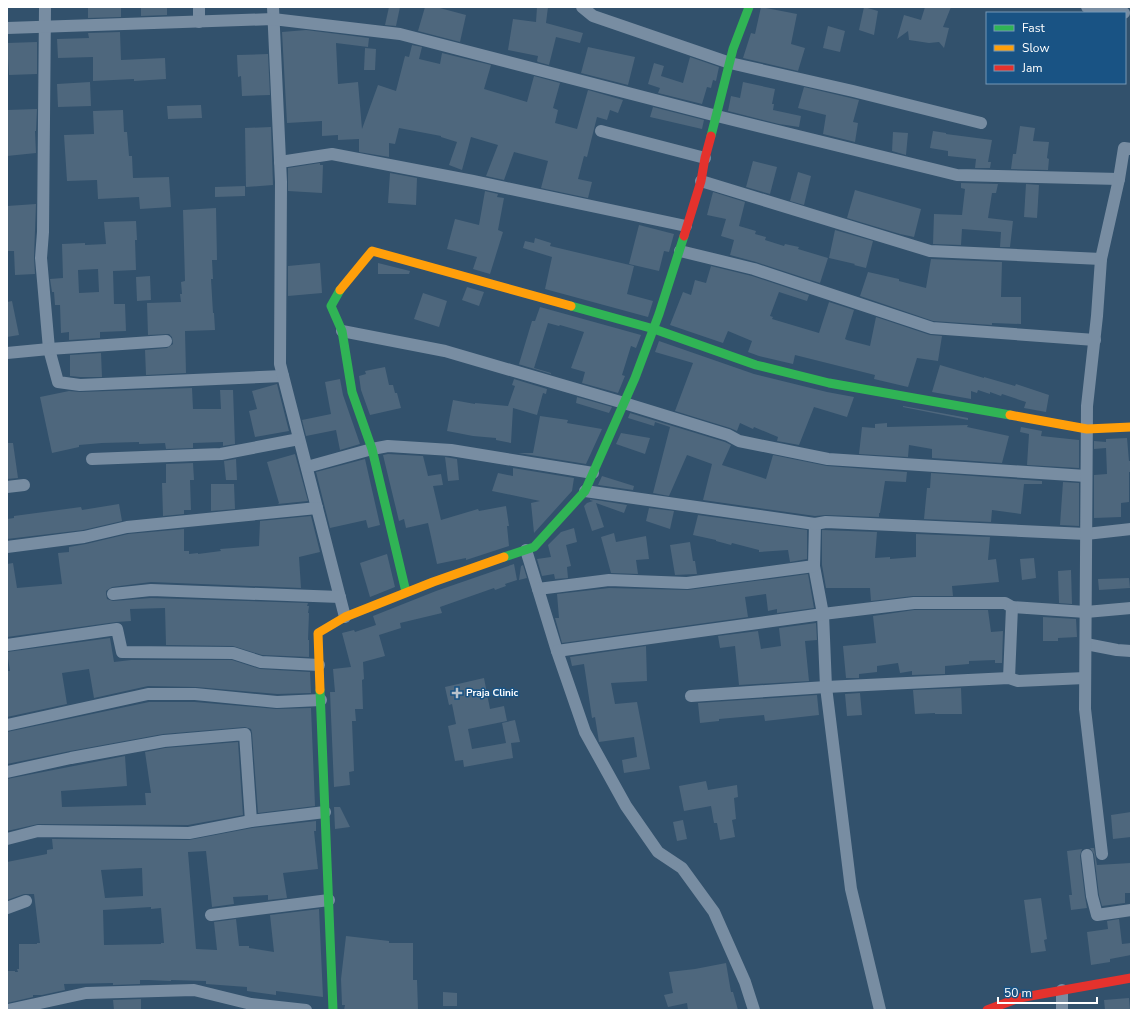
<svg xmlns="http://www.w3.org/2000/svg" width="1138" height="1017" font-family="'Nunito Sans',sans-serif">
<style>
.building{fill:#4e677d;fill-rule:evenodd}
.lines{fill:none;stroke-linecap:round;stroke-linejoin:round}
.street{stroke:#788da2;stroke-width:12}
.fast{stroke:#30b455;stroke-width:9}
.slow{stroke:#ff9f0a;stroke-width:9}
.jam{stroke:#e5322d;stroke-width:9}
.poi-dot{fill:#b7c2cc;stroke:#195384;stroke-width:1.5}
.labels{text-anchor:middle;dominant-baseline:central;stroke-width:3;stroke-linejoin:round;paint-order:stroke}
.poi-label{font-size:10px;font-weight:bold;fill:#fff;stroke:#195384;text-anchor:start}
</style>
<rect width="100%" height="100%" fill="#32516c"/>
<g class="building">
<path d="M88,7H121V17L88,18Z"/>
<path d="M141,7H167V15L141,16Z"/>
<path d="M389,7H400L396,26L385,25Z"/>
<path d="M425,7H436L466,15L460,42L418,31Z"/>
<path d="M537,7H548L546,23L583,33L580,43L556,37L549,65L538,62L537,61L538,56L508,50L513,19L536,22Z"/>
<path d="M761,7L797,14L791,44L805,48L798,71L743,58L751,33L755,34Z"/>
<path d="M864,7L878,11L874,35L859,30Z"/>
<path d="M925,7H951L943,27L949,28L944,48L939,42L929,43L909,40L908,31L897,39L904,15L921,20Z"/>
<path d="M828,26L845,31L840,52L823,48Z"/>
<path d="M306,30L369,38L368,47L336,43L338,84L358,82L362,129L378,85L396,91L405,56L409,57L412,45L422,47L419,59L440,64L442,53L491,65L484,89L527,102L534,76L560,83L553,108L558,110L555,123L577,129L588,90L623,100L618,113L610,110L607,120L597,117L587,157L584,156L578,179L592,182L588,198L541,188L548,161L514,152L504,180L486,176L498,145L471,137L462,170L449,165L457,142L441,137V136L399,128L395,144L389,143V157L359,152V139L338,140V135L322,136V121L287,123L282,32Z"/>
<path d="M120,32L121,60L165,58L166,79L134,81V79L93,81V57L58,58L57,39L89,38L88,33Z"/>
<path d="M37,42V74L9,75L7,43Z"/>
<path d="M588,47L635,57L628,85L581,73Z"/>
<path d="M365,48L376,49L375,70H364Z"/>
<path d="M268,54L270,95L242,96L241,76L238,77L237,55Z"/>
<path d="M690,57L719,67L716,81L713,80L711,88L707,87L702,104L658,93L660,88L648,84L654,63L664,66L661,76L683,83Z"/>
<path d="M90,82L91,106L58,107L57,84Z"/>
<path d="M743,82L775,89L772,104H774L773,110L801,116L799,127L779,124L728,111L731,96L740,98Z"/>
<path d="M804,87L859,100L853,122L858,123L855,142L823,134L826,115L798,108Z"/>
<path d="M201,105L202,118L168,119L167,106Z"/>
<path d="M653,107L704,120L702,129L650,117Z"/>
<path d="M37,109L36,131H35L36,153L7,156V110Z"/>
<path d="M123,110L124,132H127L129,156H132L133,178L169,177L171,207L140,209L139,197L98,199L97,180L67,181L64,135L94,134L93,111Z"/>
<path d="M1020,126L1035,128L1033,141L1049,142L1047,158L1049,159L1048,170L1011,169L1013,154H1016Z"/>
<path d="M271,127L273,185L246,187L245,128Z"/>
<path d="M933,131L946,133V134L992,140L988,162H991L990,168H975L976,159L948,156V151L930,148Z"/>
<path d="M893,132L908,133L906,155L892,151Z"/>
<path d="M753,161L777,167L770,194L746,187Z"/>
<path d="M320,163V165H323L322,193L288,191V168Z"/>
<path d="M798,172L811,176L804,205L790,201Z"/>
<path d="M390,173L417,178L416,205L388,203Z"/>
<path d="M961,183L998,184L996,193H992L988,218L1013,221L1010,247H1000L1001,232L962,229L961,245L933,244L934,214L962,215L965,189L961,188Z"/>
<path d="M1026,184L1039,185L1037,218L1024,217Z"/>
<path d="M245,186V196L215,197V187Z"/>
<path d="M855,190L921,209L914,237L900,234L847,218Z"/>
<path d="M485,191L498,194L497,197L504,198L498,230L503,232L490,274L473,269L477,257L447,249L455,219L479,225Z"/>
<path d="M713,192L745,202L739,226L756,231L755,234L766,237L765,240L784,246L785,244L799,247L798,249L828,258L820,283L756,262L730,255L734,240L721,236L726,219L707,215Z"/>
<path d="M36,204L34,257L35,274L15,275L14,251H7V206Z"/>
<path d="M216,208L217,260H212L213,279H211L213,313H214L215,330L185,331L186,373L146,375L145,350L167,348L173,344L172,337L169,334L148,335L147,303L181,302L180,294H182L181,282L185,281L183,210Z"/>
<path d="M136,221L137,240H135L136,270L113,271L114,304H125L126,331L100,332V338L69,340V332L61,333L60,305H55L54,292H52L50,279L63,278L62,244L85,243V245L106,244L104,222ZM98,269L99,292L79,293L78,270Z"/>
<path d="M639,225L674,234L669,252L664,251L659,271L629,264Z"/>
<path d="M835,230L873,241L866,268L854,265L855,264L829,258Z"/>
<path d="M535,238L551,243L550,246L634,266L627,294L653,301L648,317L545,289L552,257L523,248L525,241L534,243Z"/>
<path d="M931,259L1002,262L1001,297H1021V324L992,323V325L933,321L860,296L868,272L899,279V281L926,288Z"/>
<path d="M320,263L322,293L288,296V266Z"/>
<path d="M378,263L410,271L409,274H378Z"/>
<path d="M711,266L752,276L809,295L807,301L779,292L770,316L773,317L772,319L819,333L829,302L854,310L845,339L847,340L870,346L876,317L930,335L942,336L938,361L917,358L908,387L874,379L875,375L795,355L793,364L759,356L748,352L752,341L728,331L723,343L670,325L683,292L691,295L695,280L706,283Z"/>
<path d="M150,276L151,300L137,301L136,277Z"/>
<path d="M467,287L484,292L479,306L462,300Z"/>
<path d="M423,293L447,301L439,327L414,319Z"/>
<path d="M12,301L19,335L7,337V302Z"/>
<path d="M540,307L641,335L636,348L631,346L622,375L625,376L618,393L582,383L585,372L571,368L584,332L560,325L559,326L548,323L534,368L551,373V374L518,364H519L532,321H535Z"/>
<path d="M659,341L754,374L827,392L854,397L847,417L814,407L799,445L777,441L778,437L754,427L753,429L740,423L737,431L730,428L675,411L693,363L655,352Z"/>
<path d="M101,353L102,377H80L70,376V355Z"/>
<path d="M940,365L984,378V377L1015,386L1016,384L1049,395L1046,412L1024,408L1026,402L1002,394L1001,396L990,392V394L978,390L977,393L971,391V399L932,392Z"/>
<path d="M385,367L389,385H393L395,393H397L401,408L370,415L361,390L359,376L366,374L365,371Z"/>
<path d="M340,379L343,395L360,444L340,450L336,430L306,436L302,420L331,414L325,382Z"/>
<path d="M514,379L547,389L546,394L543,393L537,415L513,408L511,443L496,440V438L473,436L447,431L453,400L475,404V403L508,406L515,386L512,385Z"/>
<path d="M277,384L289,431L255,437L249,411L257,409L252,391Z"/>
<path d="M192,388L193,409H221L220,390H233L235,444L223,446V442L193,443V448L166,449L165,443L139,444V442L102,443L79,445V447L52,453L40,397L69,391L80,392Z"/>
<path d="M577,397L612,407L609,413L576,403Z"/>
<path d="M903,406L968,418V420L903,407Z"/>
<path d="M630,413L725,442L731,445L722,465L766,479L773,455L827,466L907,472L906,482L885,481L880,513H879V517L826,515L815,516L703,500L712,464L687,455L669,496L653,493L670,427L655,422L654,426L628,418Z"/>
<path d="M540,416L568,420L567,423L602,429L586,464L518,453H533Z"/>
<path d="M887,423V427L968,425L967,427L1009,436L1002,463L932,458V449L909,445L908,457L859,454L862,427L875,428V424Z"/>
<path d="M1021,427L1042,431L1041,436L1079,440V468L1027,465L1029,434L1020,432Z"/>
<path d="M621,433L650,438L645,454L616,444Z"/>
<path d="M1127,438L1129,461H1130V472H1129V502L1121,503V517L1094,518V475L1107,474L1106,448L1094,449V441L1106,442V439Z"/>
<path d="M7,443H13L18,478L7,479Z"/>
<path d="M295,454L308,501L278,504L279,503L267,462Z"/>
<path d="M388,454L423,456L428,476L441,474L443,485L433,486L441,520L478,509L479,511L506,506L509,526H507L509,546L466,560V558L437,564L428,523L406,528L404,519L399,521L383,455Z"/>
<path d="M445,457L457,459L459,480L448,481Z"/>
<path d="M236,459L237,480H226L224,461Z"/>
<path d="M365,459L380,525L368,528L366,520L330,528L316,472Z"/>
<path d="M193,463L194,480H190L191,510H184V514L163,516L162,483H166V464Z"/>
<path d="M513,468L574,478L572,491L534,533L531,503L540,501L492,491L498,473L513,476Z"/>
<path d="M931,473L1042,481V484H1024L1021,514L992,510L991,522L924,519L927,488H930Z"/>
<path d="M602,476L634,486L633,490L598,485Z"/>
<path d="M1063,482L1079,483V526L1060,525Z"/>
<path d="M211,484H234L235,509L211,511Z"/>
<path d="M590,499L627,505L624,513L596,503L604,527L592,531L584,506L587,503L593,501L590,500Z"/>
<path d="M119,504L122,521L83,530L7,539V519L14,518V516L81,507L82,510Z"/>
<path d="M649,508L674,511L670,529L646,521Z"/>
<path d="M698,515L807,530V559L790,562L788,550L759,552V550L732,543L731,545L716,541V540L693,535Z"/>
<path d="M311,516L320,552L299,557L301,588L151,582L112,587L106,591V594L107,599L113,601L151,598L308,603L307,606H309L308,613H309L308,640H309V657L262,655L233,646L166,645L165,608L130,609L131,621L116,622L7,637V564L13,563L17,588L62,584L58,553L69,552V547L86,544L128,534L184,529V551H189V554L198,553V554L221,551L220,549L259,546L260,521Z"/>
<path d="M574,528L577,542L566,545L571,566L567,567L568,578L555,579L554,574L542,576L537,559L551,557L548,545L561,532Z"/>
<path d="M822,530L877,532L875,558L890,557V559L916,557V534L990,537L988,560L996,559L999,582L952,586L953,596H913L871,601L870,588H826L822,565Z"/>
<path d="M614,533L616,542L646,536L649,559L636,560L638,574L611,573L601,537Z"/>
<path d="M690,542L693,561H695L697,574L675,575L670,545Z"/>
<path d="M387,554L395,587L370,597L360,563Z"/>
<path d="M1034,558L1036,578L1022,580L1020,559Z"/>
<path d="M514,564L517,580L505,584L506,586L495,590L494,588L440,607L442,613L400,623L401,628L379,635L385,656L363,662L364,679L362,680L363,709H355L356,721H352L354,771L349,772L350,785L334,787L330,692H335L333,669L351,667L342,633L354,630L355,632L376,625L373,616L436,591Z"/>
<path d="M523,565L527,578L519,580L521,566Z"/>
<path d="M1071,570L1072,604L1059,603L1058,571Z"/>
<path d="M808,574L814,608L777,613V609L768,611L766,594L745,597L748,617L562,643L555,618H559L557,594L609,588L688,590Z"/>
<path d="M1129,578L1130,588L1099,590L1098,579Z"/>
<path d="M914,610H988L991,632L1003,631L1002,663H995V660L969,661V664L945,666V674L912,675V671L900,673L898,663L877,666V672L859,674V678H846L843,646L876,643L873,616Z"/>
<path d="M1043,617L1076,619L1077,637L1058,638V641H1043Z"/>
<path d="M816,623L817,640L805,641L809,681L739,685L735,646L720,648L718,636L758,631L761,649L781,646L779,628Z"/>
<path d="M110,638L114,662L131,660H232L260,669L310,672L311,693L277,694L196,687L148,686L94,698L89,669L62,673L67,704L7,717V671H10L7,652Z"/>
<path d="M646,646L647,681L611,683L615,704L637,702L650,769L624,773L622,760L637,757L634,737L599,742L595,717L592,718L584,664L572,666L570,657Z"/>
<path d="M484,678L490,709L504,706L507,721L468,729L472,749L506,743L502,723L515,720L520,742L511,743L513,758L464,767L463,760L455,761L448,726L456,724L452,704L449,705L445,687Z"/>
<path d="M961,688L962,714H935V713L915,714L913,690Z"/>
<path d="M860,693L862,715L847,716L845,694Z"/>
<path d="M817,695L819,715L765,721L764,715L719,719V721L700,723L698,703Z"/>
<path d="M149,702H195L276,709L311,708L315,806L258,813L252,733L251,729L245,727L163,734L70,751L7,764V732Z"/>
<path d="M238,742L243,815L188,825L38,824L7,831V779L125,756L127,786L61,791L62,807L146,805L145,793H151L145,752L165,748Z"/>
<path d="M706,781L708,790L737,785L738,797L734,798L736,819L732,820L735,837L720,840L717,823H714L711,806L684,811L679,786Z"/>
<path d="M334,807H340L350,827L335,829Z"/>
<path d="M1131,812V837L1113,839L1111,815Z"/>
<path d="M683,820L687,839L677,841L673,822Z"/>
<path d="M316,821V831H314L318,869L283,873L287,898L268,900V895L233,897L234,904L212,907L206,851L188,852L196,949L217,950L214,922L236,919L239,946H249V948L274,952L270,915L319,909L323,997L276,991V995L247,991V987L206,984V981L171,980V981L148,980H140V984L113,985V983L64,984L65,990L42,995H33V997L7,1003V971H15V972H18L17,969H19V944H37V943H40L34,894H24L7,900V862L47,854V850L53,849L52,839L189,840L252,828ZM142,868L143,896L105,898L101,870ZM151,907V909L161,908L164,943H161V944L104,945L103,910Z"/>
<path d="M1090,848H1094L1097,865L1131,863V893H1125V903L1102,906L1099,895L1094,854Z"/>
<path d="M1082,849L1080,856L1085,897L1087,908L1071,910L1069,895H1072L1067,851Z"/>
<path d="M1041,898L1047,939L1044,940L1046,951L1031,953L1024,900Z"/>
<path d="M1119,919L1122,944L1131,943V955L1110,959V962L1091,965L1087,932L1108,929L1107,921Z"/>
<path d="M346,936L389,941V943H413V980H417L418,1010H344L345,1005H342L341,979Z"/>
<path d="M726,963L731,992H733L738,1010H688L687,1003L668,1007L664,995L673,993L669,972L695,969Z"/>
<path d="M443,992L457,993V1006H443Z"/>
<path d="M1129,998L1130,1010H1105L1104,1000Z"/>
<path d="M141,999V1010H114L113,1000Z"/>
</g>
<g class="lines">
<g class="street">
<path d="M45,7L43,232L41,258L49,349L58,382L80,385L283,376"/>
<path d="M199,7V22"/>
<path d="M273,7L281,182L280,364L345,617"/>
<path d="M582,7L593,16L730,63L853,91L981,123"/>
<path d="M1087,7L1124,13"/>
<path d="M7,28L273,19L400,34L717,116L957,175L1119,179"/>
<path d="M601,131L705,158"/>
<path d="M280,162L332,154L473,181L686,226"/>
<path d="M701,181L930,251L1101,259"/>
<path d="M680,251L754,269L932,328L1095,340"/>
<path d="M342,331L445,351L624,403L728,435L739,441L828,459L1086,476"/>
<path d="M7,353L49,349L166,341"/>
<path d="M92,459L221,454L299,439"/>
<path d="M307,467L372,449L388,446L451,450L593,473"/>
<path d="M7,487L24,485"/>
<path d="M585,491L815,524L814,566L823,614L826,687L851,889L880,1010"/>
<path d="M815,524L826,522L1086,534L1131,529"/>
<path d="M7,547L84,537L127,527L317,508"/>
<path d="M526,550L557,651L585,732L626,806L658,852L682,868L714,912L745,982L754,1010"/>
<path d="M538,589L609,580L687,583L814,566"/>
<path d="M113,594L151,590L340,597"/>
<path d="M1086,644L1117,650L1131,651"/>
<path d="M7,645L117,629L122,652L233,653L261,662L319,665"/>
<path d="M557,651L823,614L914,603H1005L1012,607L1086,612L1131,608"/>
<path d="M1009,678L1012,607"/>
<path d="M691,696L826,687L1009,678L1018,681L1085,678"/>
<path d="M7,725L148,694H195L277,702L321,700"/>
<path d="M7,772L71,758L164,741L245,734L251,821L325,812"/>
<path d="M7,839L38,831L189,833L251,821"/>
<path d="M1102,854L1085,709L1087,406L1097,316L1101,259L1119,179L1124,148L1131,149"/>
<path d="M1087,855L1092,896L1097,915L1131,910"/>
<path d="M7,908L26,901"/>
<path d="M211,915L329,900"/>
<path d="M8,1010L86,993L194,990L251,1004L306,1010"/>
<path d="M1062,1010V990"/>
</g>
<g class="fast">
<path d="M711,136L733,49L749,7"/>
<path d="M340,290L331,306L342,331L352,392L372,449L406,592"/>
<path d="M571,306L654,329L756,365L829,383L1010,415"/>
<path d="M504,557L534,547L585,491L635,378L659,314L684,236"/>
<path d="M320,690L333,1010"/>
</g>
<g class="slow">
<path d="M340,290L372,251L571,306"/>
<path d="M1010,415L1087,429L1131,427"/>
<path d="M320,690L318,633L345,617L433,582L504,557"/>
</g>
<g class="jam">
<path d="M684,236L701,181L705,158L711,136"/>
<path d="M987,1010L1019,998L1131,978"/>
</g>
</g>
<path class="poi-dot" d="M455 687h4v4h4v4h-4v4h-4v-4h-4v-4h4z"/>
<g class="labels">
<g class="poi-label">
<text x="466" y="693">Praja Clinic</text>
</g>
</g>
<rect width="1138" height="1017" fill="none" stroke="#ffffff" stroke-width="16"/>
<rect x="986" y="12" width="140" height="72" fill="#195384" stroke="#7598b5"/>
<rect x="994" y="25" width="20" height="6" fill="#30b455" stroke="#7598b5"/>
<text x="1022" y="32" font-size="12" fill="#ffffff">Fast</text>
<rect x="994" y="45" width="20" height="6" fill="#ff9f0a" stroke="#7598b5"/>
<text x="1022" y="52" font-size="12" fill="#ffffff">Slow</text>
<rect x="994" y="65" width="20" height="6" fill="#e5322d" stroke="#7598b5"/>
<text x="1022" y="72" font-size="12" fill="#ffffff">Jam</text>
<path d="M998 997v6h99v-6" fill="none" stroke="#ffffff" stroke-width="2"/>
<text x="1004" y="997" font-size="12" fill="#ffffff" stroke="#195384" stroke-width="3" paint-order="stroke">50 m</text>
</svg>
